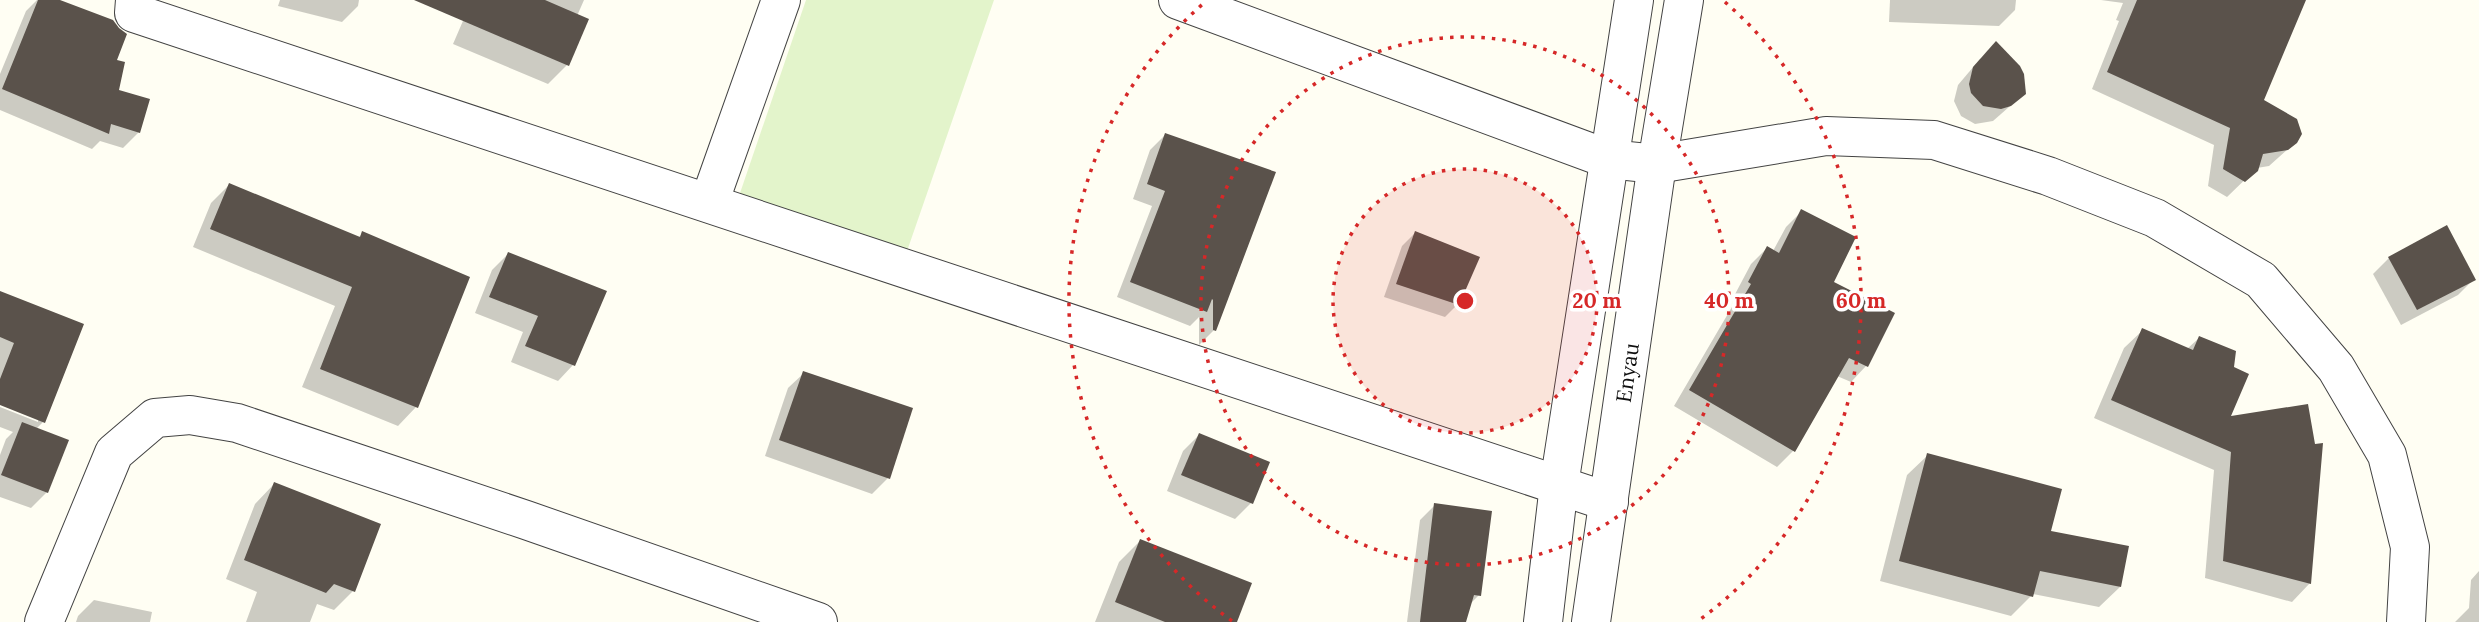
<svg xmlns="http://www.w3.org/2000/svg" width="2479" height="622" font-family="Lora,serif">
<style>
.pitch{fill:#e3f4cb}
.shadow{fill:#0003}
.building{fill:#5a524b}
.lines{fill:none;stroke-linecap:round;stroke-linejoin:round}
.minor-casing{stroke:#434343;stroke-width:40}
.minor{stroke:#fff;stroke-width:38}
.ring{fill:none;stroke:#d62828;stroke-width:3.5;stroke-dasharray:3.5 7}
.labels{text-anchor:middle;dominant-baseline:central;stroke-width:7;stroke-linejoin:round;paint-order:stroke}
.street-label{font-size:21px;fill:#101010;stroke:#fff}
.centre{fill:#d62828;stroke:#fff;stroke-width:3.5}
.ring-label{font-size:21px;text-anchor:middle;font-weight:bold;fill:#d62828;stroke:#fff;stroke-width:7;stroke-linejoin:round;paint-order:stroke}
</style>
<rect width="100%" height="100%" fill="#fffef3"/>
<path class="pitch" d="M806,0H994L906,254L739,196Z"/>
<g class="shadow">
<path d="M37,0H55L115,61L117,92L139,132L123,148L100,141L92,149L0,110V74L26,11Z"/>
<path d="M280,0H359L358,6L342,22L278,6Z"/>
<path d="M472,0H584L577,16L567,65L548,84L453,44Z"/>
<path d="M1890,0H2016L2015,10L1999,26L1889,22Z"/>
<path d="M2101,0H2304L2262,100L2296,142L2269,166L2257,168L2227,197L2208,186L2214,145L2092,89L2119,21L2116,20L2123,3Z"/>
<path d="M1980,59L2025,93L1993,121L1975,124L1961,116L1954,101L1958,85Z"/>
<path d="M1165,135L1274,173L1214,330L1199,345V317L1190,326L1117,297L1152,206L1133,199L1150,150Z"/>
<path d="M229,185L358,238L363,233L416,407L398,426L302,387L335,306L193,247L211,203Z"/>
<path d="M1802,211L1831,283L1893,314L1866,366L1851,382L1837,376L1793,451L1777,467L1674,406L1736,300L1733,298L1751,264L1767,248L1773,251L1786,227Z"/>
<path d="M1415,233L1458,304L1445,317L1384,297L1402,246Z"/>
<path d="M508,254L573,365L558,381L511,362L523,332L475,313L492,270Z"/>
<path d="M2389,258L2474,279L2458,295L2401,325L2373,274Z"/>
<path d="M0,292L43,422L36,429L47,492L31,508L0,497V455L6,439L13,432L0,427V407L38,422V418L0,403Z"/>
<path d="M2143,330L2187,349L2199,338L2232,368L2228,419L2310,583L2292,602L2205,578L2214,470L2094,418L2124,348Z"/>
<path d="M804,373L888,478L872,494L765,456L788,388Z"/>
<path d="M1199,435L1251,503L1235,519L1167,491L1183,451Z"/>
<path d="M1928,455L2049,532L2120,587L2099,607L2033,594L2011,616L1880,581L1907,475Z"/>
<path d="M274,484L353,591L334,610L317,604L310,622H246L257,592L226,579L255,504Z"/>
<path d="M1435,505L1479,595L1469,605L1464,622H1407L1420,520Z"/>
<path d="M1140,541L1235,622H1095L1119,562Z"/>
<path d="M2479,571V622H2455L2469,608L2471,580Z"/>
<path d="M94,600L152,612L150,622H76L78,616Z"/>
</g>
<g class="building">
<path d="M38,0H60L113,20L119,28L127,34L117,60L125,62L119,90L150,99L140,133L111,124L109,134L2,89Z"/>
<path d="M414,0H545L589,19L569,66Z"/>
<path d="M2137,0H2306L2264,100L2297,119L2302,134L2297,143L2288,150L2263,154L2258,171L2245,182L2223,169L2230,128L2107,72Z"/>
<path d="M1996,41L2020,66L2024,74L2026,94L2011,106L2001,109L1983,106L1971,93L1969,84L1973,67Z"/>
<path d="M1165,133L1276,172L1216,331L1213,330V300L1212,299L1207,312L1130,282L1165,191L1147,184Z"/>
<path d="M229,183L360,237L362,231L470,277L418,408L320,369L352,287L210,229Z"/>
<path d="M1801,209L1856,237L1834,282L1895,313L1868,367L1849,358L1795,452L1689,390L1751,284L1748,282L1767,246L1779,253Z"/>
<path d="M2447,225L2476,280L2417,310L2388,257Z"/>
<path d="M1415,231L1480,257L1459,305L1396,284Z"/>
<path d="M508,252L607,291L575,366L525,346L538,316L489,297Z"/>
<path d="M0,291L84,324L45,423L0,405V379L14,343L0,337Z"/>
<path d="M2142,328L2193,350L2199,336L2236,351L2234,367L2249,374L2231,416L2308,404L2315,444L2323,443L2311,584L2223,561L2231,452L2111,400Z"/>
<path d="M803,371L913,408L890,479L779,440Z"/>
<path d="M22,422L69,440L48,493L1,475Z"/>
<path d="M1199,433L1270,462L1253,504L1181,475Z"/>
<path d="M1927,453L2062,489L2051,531L2129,546L2121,587L2040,571L2033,597L1899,561Z"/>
<path d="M274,482L381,524L355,592L334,584L326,593L244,560Z"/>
<path d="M1434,503L1492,511L1481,596L1474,595L1466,622H1420Z"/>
<path d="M1140,539L1252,583L1237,622H1165L1115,602Z"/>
</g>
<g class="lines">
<defs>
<g id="minor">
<path d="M135,0L134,13L1609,502"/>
<path d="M1178,0L1608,159L1657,164L1826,136L1934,140L2048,176L2155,218L2261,280L2336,368L2387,455L2410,547L2406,622"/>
<path d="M709,203L781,0"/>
<path d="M44,622L114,453L155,418L190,415L237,423L526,520L818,622"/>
<path d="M1543,622L1559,485L1634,0"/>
<path id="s1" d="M1591,622L1657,164L1684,0"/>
</g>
</defs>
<use href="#minor" class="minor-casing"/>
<use href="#minor" class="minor"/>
</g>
<circle cx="1465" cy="301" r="132" fill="#d62828" fill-opacity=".12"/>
<g class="ring">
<circle cx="1465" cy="301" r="132"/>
<circle cx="1465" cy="301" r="264"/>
<path d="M1232 621A396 396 0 0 1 1205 2M1725 2A396 396 0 0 1 1698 621"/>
</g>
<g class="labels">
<g class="street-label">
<text stroke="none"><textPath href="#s1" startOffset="252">Enyau</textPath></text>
</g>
</g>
<circle cx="1465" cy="301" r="10" class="centre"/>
<g class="ring-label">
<text x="1597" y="308">20 m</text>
<text x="1729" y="308">40 m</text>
<text x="1861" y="308">60 m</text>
</g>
</svg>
